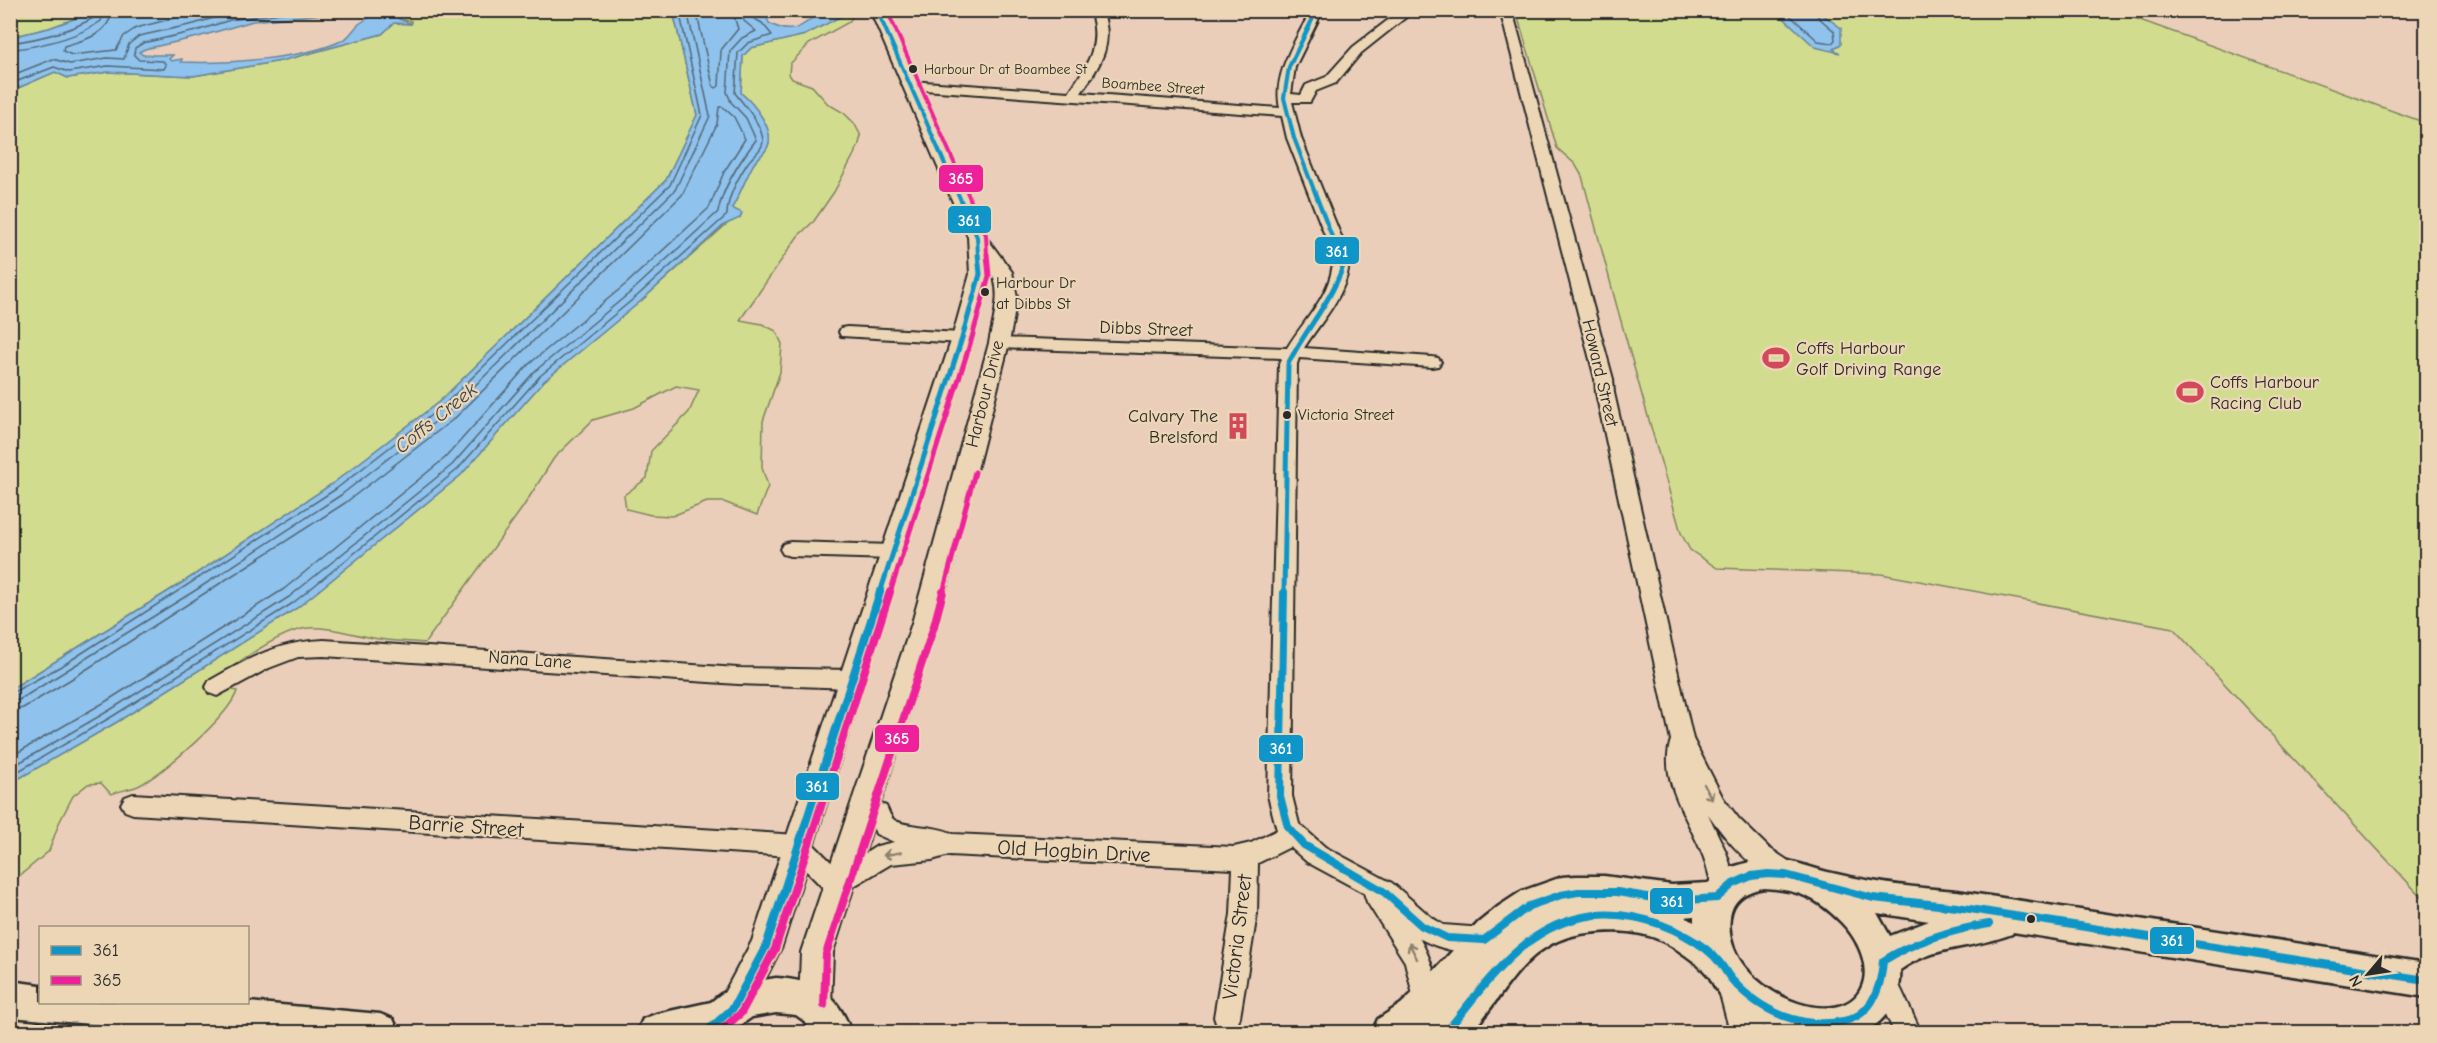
<svg xmlns="http://www.w3.org/2000/svg" width="2437" height="1043" font-family="'Comic Neue',sans-serif">
<style>
.green{fill:#d1dc8f;stroke:#7e845d;stroke-width:1.5}
.water{fill:#8fc2ec;stroke:#67869f;stroke-width:1.5}
.lines{fill:none;stroke-linecap:round;stroke-linejoin:round}
.shore{stroke:#536778;stroke-width:1.5}
.minor-casing{stroke:#2b2b2b;stroke-width:4}
.tertiary-casing{stroke:#2b2b2b;stroke-width:4}
.secondary-casing{stroke:#2b2b2b;stroke-width:5}
.minor{fill:#ecd6b5;fill-rule:evenodd}
.tertiary{fill:#ecd6b5;fill-rule:evenodd}
.secondary{fill:#ecd6b5;fill-rule:evenodd}
.bus-1-far2-casing{stroke:#ecd6b5;stroke-width:7}
.bus-1-far1-casing{stroke:#ecd6b5;stroke-width:9}
.bus-1-casing{stroke:#ecd6b5;stroke-width:12}
.bus-2-far2-casing{stroke:#ecd6b5;stroke-width:7}
.bus-2-far1-casing{stroke:#ecd6b5;stroke-width:9}
.bus-2-casing{stroke:#ecd6b5;stroke-width:12}
.bus-1-far2{stroke:#1095c8;stroke-width:4}
.bus-1-far1{stroke:#1095c8;stroke-width:5}
.bus-1{stroke:#1095c8;stroke-width:8}
.bus-2-far2{stroke:#ee209a;stroke-width:4}
.bus-2-far1{stroke:#ee209a;stroke-width:5}
.bus-2{stroke:#ee209a;stroke-width:8}
.oneway{stroke:#8c8070}
.bus-dot{fill:#2b2b2b;stroke:#ecd6b5;stroke-width:2}
.labels{text-anchor:middle;dominant-baseline:central;stroke-width:4.5;stroke-linejoin:round;paint-order:stroke}
.far-bus-label{font-size:14px;fill:#2b2b2b;stroke:#ecd6b5;text-anchor:start}
.far-street-label{font-size:15px;fill:#2b2b2b;stroke:#ecd6b5}
.bus-label{font-size:16px;fill:#2b2b2b;stroke:#ecd6b5;text-anchor:start}
.street-label{font-size:18px;fill:#2b2b2b;stroke:#ecd6b5}
.poi-label{font-size:18px;fill:#2b2b2b;stroke:#ecd6b5;text-anchor:start}
.water-label{font-size:20px;font-style:italic;fill:#3a4248;stroke:#ecd6b5}
.near-street-label{font-size:21px;fill:#2b2b2b;stroke:#ecd6b5}
.line-badge{stroke:#ecd6b5;stroke-width:2}
.badge-label{font-size:16px;text-anchor:middle;font-weight:bold;fill:#fff}
</style>
<rect width="100%" height="100%" fill="#eaceb9"/>
<filter id="ink" filterUnits="userSpaceOnUse"><feTurbulence type="fractalNoise" baseFrequency=".0167" numOctaves="2"/><feDisplacementMap in="SourceGraphic" scale="12" xChannelSelector="R" yChannelSelector="G"/><feConvolveMatrix kernelMatrix="1 2 1 2 8 2 1 2 1" color-interpolation-filters="sRGB"/></filter>
<g filter="url(#ink)">
<g class="green">
<path d="M10,11H96L49,28L11,37Z"/>
<path d="M408,11H673L697,115L666,180L440,401L332,484L188,579L11,689V91L55,72L68,78L108,72L193,76L281,61L382,34L394,23L411,24V21L398,19Z"/>
<path d="M839,11H851L853,16L849,22L809,44L790,64L789,74L792,79L812,86L828,104L844,113L854,123L861,136L858,147L834,192L814,221L798,236L740,320L762,324L776,331L782,344L780,372L763,421L762,468L768,486L757,515L724,502H707L672,516L651,515L626,509L624,495L647,478L651,451L689,412L699,390L676,386L634,408L593,420L554,458L523,507L425,643C410,642 394,641 379,639C354,636 327,624 302,629C278,634 229,666 213,685L237,691C230,715 162,775 138,786C130,789 120,791 111,794L101,783L88,784L73,796L59,823L49,851L11,883V783L117,722L297,608L461,475L544,381L641,301L730,221L737,212L732,208C740,194 745,179 753,165C757,158 765,153 768,146C775,129 753,103 741,93L743,56L751,48L805,35L842,15Z"/>
<path d="M1516,11H2115L2426,123V902L2173,628L1881,574L1717,568L1690,550L1681,533L1617,307L1582,176L1575,164L1557,148Z"/>
</g>
<g class="water">
<path d="M96,11H354L253,21L198,37L145,49L139,52L143,55H173L169,59L171,61L182,59L181,62C222,64 306,59 343,40C350,37 353,29 359,24C378,10 393,10 415,11H408L399,19L412,24L394,23L382,34L281,61L193,76L108,72L68,78L55,72L11,91V37L49,28Z"/>
<path d="M673,11H750L767,18L769,23C791,36 804,27 819,11H839L842,16L805,35L751,48L743,56L741,93C753,103 775,129 768,146C766,153 757,158 753,165C746,178 740,194 732,208L742,213L740,218L724,225L641,301L544,381L461,475L297,608L117,722L11,783V689L188,579L332,484L440,401L666,180L697,115Z"/>
<path d="M1776,11H1818L1841,28V44L1833,49L1840,53L1815,47Z"/>
</g>
<g class="lines">
<g class="shore">
<path d="M113,10C108,35 86,40 64,46L63,51L72,55L116,50L124,36L136,28L205,10"/>
<path d="M696,10L713,86L716,88L719,86L721,50L738,29L732,10"/>
<path d="M1784,10L1818,41L1832,43L1835,40L1834,31L1818,17L1817,10"/>
<path d="M10,43C40,39 69,32 95,17L97,10"/>
<path d="M10,50C40,46 76,39 101,21L104,10"/>
<path d="M10,76L53,59L70,64L107,58L124,59L129,44L139,36L194,24L239,10"/>
<path d="M10,84L54,67L69,72L108,66L164,69L166,65L163,61L139,60L134,55L135,48L143,43L196,31L230,20L302,10"/>
<path d="M10,694L65,664L336,489L444,405L670,185L702,115L679,10"/>
<path d="M10,702L19,700L196,590L341,495L449,411L675,190L710,116L687,10"/>
<path d="M10,711L23,708L73,678L345,503L455,418L682,195L717,124L719,107H723L734,117L745,139L724,172L709,208L626,284L529,364L445,458L284,589L105,702L10,757"/>
<path d="M10,768L110,710L289,597L452,465L535,371L632,291L718,212C723,186 740,161 756,140L746,118L731,102L727,92L730,51L742,38L756,31L744,21L741,10"/>
<path d="M10,776L113,716L293,603L457,470L540,376L637,296L727,215C727,198 738,178 747,164C752,156 763,150 763,141C762,124 745,106 735,93L738,53L748,43L772,35L762,23L751,17L749,10"/>
</g>
<defs>
<g id="minor">
<path d="M1090,10H1102C1115,45 1100,65 1081,93L1280,108C1272,74 1297,39 1311,10H1323L1295,67L1291,94L1301,95L1306,85L1326,77L1353,47L1401,10H1415L1361,53L1336,83L1316,91L1310,102H1292L1301,138L1349,256C1350,293 1322,319 1304,348L1432,357L1438,358L1441,362L1438,366L1432,367L1299,358L1297,364L1292,796L1299,824L1325,847L1392,883L1431,917L1443,925L1484,928L1493,932L1497,940L1493,948C1470,957 1440,950 1419,938C1430,955 1445,996 1436,1016L1427,1020L1418,1016L1405,962L1367,902L1364,893L1307,862L1290,847L1258,863L1257,914L1240,1017L1237,1026L1227,1030L1217,1026L1214,1017L1231,914L1233,869L949,855L932,860L891,864L837,896L828,893L792,856L133,814L125,811L121,804L125,797L133,794L798,835L807,838L839,870L877,846L894,842L876,834L870,820L856,815L852,808L856,801L864,798L886,806C888,810 890,816 893,819C902,828 936,824 953,834L1234,847L1251,843L1277,830L1268,796L1279,364L1282,358L999,348L991,343L999,338L1287,348C1305,318 1334,293 1333,256L1287,138L1282,116L910,89L904,85L910,81L1069,92C1088,64 1102,45 1090,10Z"/>
<path d="M1500,10H1512L1613,379L1614,393L1693,739L1723,798L1739,819L1769,848L1793,864L1796,872L1793,880L1784,883C1752,871 1727,841 1708,814L1726,852L1738,889L1734,897L1725,900L1716,897C1710,883 1708,867 1702,853C1688,818 1658,779 1671,740L1596,393L1595,379Z"/>
<path d="M847,327L962,333L970,338L962,343L841,336L839,332L841,328Z"/>
<path d="M790,542L893,545L900,547L903,552L900,557L893,559L790,556L783,554L780,549L783,544Z"/>
<path d="M324,640L738,668L851,670L859,673L862,679L859,685L851,688L738,684L324,656L298,657L269,668L217,696L209,693L206,687L209,681C250,658 276,642 324,640Z"/>
<path d="M1883,967L1892,970L1921,1032H1894L1870,979L1874,970Z"/>
</g>
<g id="tertiary">
<path d="M870,10H884L986,237L1012,272L1017,298L1009,343L938,623L833,952L831,1005L827,1016L815,1021L803,1016L799,1005L801,952L912,623L989,343C993,320 1004,289 989,268L990,274L972,338L782,946L745,1019L733,1024L721,1019L716,1008L752,941L952,338L970,274L968,237Z"/>
<path d="M1733,968L1745,972L1764,1032H1730L1717,983L1721,972Z"/>
</g>
<g id="secondary">
<path d="M1764,858C1792,859 1806,867 1832,873C1874,883 1915,888 1957,891L2426,963V997L2013,932L2012,934C1974,949 1934,945 1900,970C1903,994 1884,1029 1858,1032C1843,1034 1827,1032 1812,1032C1791,1032 1774,1034 1755,1023C1740,1014 1724,1001 1715,987C1712,983 1711,978 1708,975C1697,962 1675,947 1660,940C1638,930 1611,930 1588,933C1525,940 1509,991 1471,1032H1427L1429,1027L1422,1032H1372L1378,1019L1401,1004L1421,985L1478,923L1499,906L1522,891L1562,877L1576,876H1604L1672,885L1708,883L1725,869ZM1764,888C1799,890 1816,897 1841,922C1855,936 1868,959 1864,980C1850,1042 1720,990 1730,918C1732,899 1746,891 1764,888ZM1877,913L1929,921L1890,936ZM1694,916V922L1685,917Z"/>
<path d="M776,978C816,980 838,994 851,1032H813L803,1020L796,1015L776,1013L752,1017L731,1032H637L643,1019L656,1014L711,1002L721,994L747,983Z"/>
<path d="M10,981L40,985V1002H248L380,1014L393,1019L399,1032H183L10,1017Z"/>
</g>
</defs>
<use href="#minor" class="minor-casing"/>
<use href="#tertiary" class="tertiary-casing"/>
<use href="#secondary" class="secondary-casing"/>
<use href="#minor" class="minor"/>
<use href="#tertiary" class="tertiary"/>
<use href="#secondary" class="secondary"/>
<defs>
<g id="bus-1-far2">
<path d="M877,10L977,237L978,255"/>
<path d="M1317,10L1289,67L1284,98L1294,138L1339,255"/>
</g>
<g id="bus-1-far1">
<path d="M880,593L962,338L980,274L978,254"/>
<path d="M1284,593L1288,364C1305,330 1331,302 1343,266L1338,254"/>
</g>
<g id="bus-1">
<path d="M1284,592L1280,796L1288,827L1304,845L1383,891L1422,926L1447,938L1484,940L1529,906L1561,895L1578,892H1617L1672,901L1717,898L1733,884L1751,876L1768,874L1786,875L1873,898L1957,907L2426,980"/>
<path d="M706,1032L733,1008L766,946L880,592"/>
<path d="M1446,1032C1484,987 1520,929 1583,917C1617,910 1654,919 1684,935C1697,942 1711,951 1720,963C1725,969 1728,976 1733,981C1761,1012 1803,1030 1844,1021C1873,1015 1881,987 1883,961C1916,940 1951,930 1989,924"/>
</g>
<path id="bus-2-far2" d="M887,10L986,235L987,255"/>
<g id="bus-2-far1">
<path d="M890,593L971,341L989,276L987,254"/>
<path d="M943,593L975,472"/>
</g>
<g id="bus-2">
<path d="M824,1005L826,954L934,626L943,592"/>
<path d="M719,1032L741,1013L775,949L890,592"/>
</g>
</defs>
<use href="#bus-1-far2" class="bus-1-far2-casing"/>
<use href="#bus-1-far1" class="bus-1-far1-casing"/>
<use href="#bus-1" class="bus-1-casing"/>
<use href="#bus-2-far2" class="bus-2-far2-casing"/>
<use href="#bus-2-far1" class="bus-2-far1-casing"/>
<use href="#bus-2" class="bus-2-casing"/>
<use href="#bus-1-far2" class="bus-1-far2"/>
<use href="#bus-1-far1" class="bus-1-far1"/>
<use href="#bus-1" class="bus-1"/>
<use href="#bus-2-far2" class="bus-2-far2"/>
<use href="#bus-2-far1" class="bus-2-far1"/>
<use href="#bus-2" class="bus-2"/>
</g>
<defs><path id="oneway-shaft" d="M-6 0H5M1.5-3L5.5 0L1.5 3" fill="none" stroke-width="1.6" stroke-linecap="round" stroke-linejoin="round" transform="scale(1.5)"/></defs>
<g class="oneway">
<use href="#oneway-shaft" transform="translate(1708 792) rotate(63)"/>
<use href="#oneway-shaft" transform="translate(892 854) rotate(170)"/>
<use href="#oneway-shaft" transform="translate(1413 951) rotate(-117)"/>
</g>
</g>
<defs>
<symbol id="stadium-bare" viewBox="-9 -9 18 18"><path d="M0-5a6.5 5 0 1 0 0 10a6.5 5 0 1 0 0-10ZM-3.5-1.8h7v3.6h-7Z" fill="#d1495b" stroke="#ecd6b5" stroke-width="2.5" paint-order="stroke"/></symbol>
<symbol id="building-bare" viewBox="-9 -9 18 18"><path d="M-4-6H4V6H1V3H-1V6H-4ZM-2.5-4.3h1.7v1.8h-1.7ZM.8-4.3h1.7v1.8H.8ZM-2.5-1h1.7V.8h-1.7ZM.8-1h1.7V.8H.8Z" fill="#d1495b" stroke="#ecd6b5" stroke-width="2.5" paint-order="stroke"/></symbol>
</defs>
<g fill-rule="evenodd">
<use href="#stadium-bare" x="1757" y="339" width="38" height="38"/>
<use href="#stadium-bare" x="2171" y="373" width="38" height="38"/>
<use href="#building-bare" x="1219" y="407" width="38" height="38"/>
</g>
<g class="bus-dot">
<circle cx="913" cy="69" r="5"/>
<circle cx="985" cy="292" r="5"/>
<circle cx="1287" cy="415" r="5"/>
<circle cx="2031" cy="919" r="5"/>
</g>
<g class="labels">
<g class="far-bus-label">
<text x="924" y="69">Harbour Dr at Boambee St</text>
</g>
<g class="far-street-label">
<text transform="translate(1153 86) rotate(4)">Boambee Street</text>
</g>
<g class="bus-label">
<text x="996" y="283">Harbour Dr<tspan x="996" dy="21">at Dibbs St</tspan></text>
<text x="1298" y="415">Victoria Street</text>
</g>
<g class="street-label">
<text transform="translate(1146 329) rotate(2)">Dibbs Street</text>
<text transform="translate(1600 373) rotate(77)">Howard Street</text>
<text transform="translate(985 394) rotate(-76)">Harbour Drive</text>
<text transform="translate(530 660) rotate(4)">Nana Lane</text>
</g>
<g class="poi-label">
<text x="1796" y="348">Coffs Harbour<tspan x="1796" dy="21">Golf Driving Range</tspan></text>
<text x="2210" y="382">Coffs Harbour<tspan x="2210" dy="21">Racing Club</tspan></text>
<text x="1218" y="416" text-anchor="end">Calvary The<tspan x="1218" dy="21">Brelsford</tspan></text>
</g>
<g class="water-label">
<text transform="translate(436 418) rotate(-39)">Coffs Creek</text>
</g>
<g class="near-street-label">
<text transform="translate(466 826) rotate(4)">Barrie Street</text>
<text transform="translate(1074 851) rotate(3)">Old Hogbin Drive</text>
<text transform="translate(1237 937) rotate(-83)">Victoria Street</text>
</g>
</g>
<g class="line-badge">
<rect x="938" y="164" width="46" height="29" rx="6" fill="#ee209a"/>
<rect x="947" y="205" width="45" height="29" rx="6" fill="#1095c8"/>
<rect x="1314" y="236" width="46" height="29" rx="6" fill="#1095c8"/>
<rect x="874" y="724" width="46" height="29" rx="6" fill="#ee209a"/>
<rect x="1258" y="734" width="46" height="29" rx="6" fill="#1095c8"/>
<rect x="795" y="772" width="45" height="29" rx="6" fill="#1095c8"/>
<rect x="1649" y="887" width="45" height="28" rx="6" fill="#1095c8"/>
<rect x="2149" y="926" width="46" height="29" rx="6" fill="#1095c8"/>
</g>
<g class="badge-label">
<text x="961" y="184">365</text>
<text x="969" y="226">361</text>
<text x="1337" y="257">361</text>
<text x="897" y="744">365</text>
<text x="1281" y="754">361</text>
<text x="817" y="792">361</text>
<text x="1672" y="907">361</text>
<text x="2172" y="946">361</text>
</g>
<rect width="2437" height="1043" fill="none" stroke="#ecd6b5" stroke-width="36"/>
<rect x="18" y="18" width="2401" height="1007" fill="none" stroke="#2b2b2b" stroke-width="2" filter="url(#ink)"/>
<rect x="39" y="926" width="210" height="78" fill="#ecd6b5" stroke="#9f927e" stroke-width="1.5"/>
<rect x="51" y="946" width="30" height="9" fill="#1095c8" stroke="#9f927e" stroke-width="1.5"/>
<text x="93" y="956" font-size="18" fill="#2b2b2b">361</text>
<rect x="51" y="976" width="30" height="9" fill="#ee209a" stroke="#9f927e" stroke-width="1.5"/>
<text x="93" y="986" font-size="18" fill="#2b2b2b">365</text>
<g transform="translate(2368 974) rotate(241)" stroke="#ecd6b5" stroke-width="4.5" paint-order="stroke">
<path d="M0-4.5L10 22L0 15L-10 22Z" fill="#2b2b2b"/>
<text y="-9" font-size="16" font-weight="bold" text-anchor="middle" fill="#2b2b2b">N</text>
</g>
</svg>
